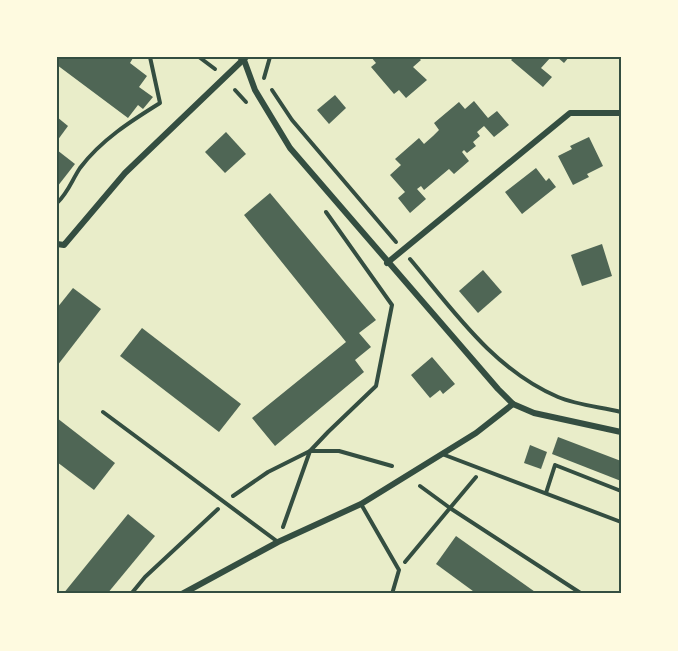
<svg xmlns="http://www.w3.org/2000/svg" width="678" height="651" font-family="'Noto Serif',serif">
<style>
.building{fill:#4f6655}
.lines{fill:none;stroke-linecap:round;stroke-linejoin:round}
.path{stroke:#344e41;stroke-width:4}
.service{stroke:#344e41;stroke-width:4}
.minor{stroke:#344e41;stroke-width:6}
.neatline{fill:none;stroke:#344e41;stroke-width:2}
</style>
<rect width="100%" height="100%" fill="#e9edc9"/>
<g class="building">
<path d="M57,57H131L133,58L130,63L147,76L139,87L153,97L143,109L138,105L128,118L57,65Z"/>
<path d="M371,57H418L421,60L413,67L427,80L406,98L399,90L394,94L371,67L376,63Z"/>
<path d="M514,57H551L541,68L552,77L543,87L511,60Z"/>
<path d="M557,57H569L564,63Z"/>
<path d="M335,95L346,108L329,124L317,110Z"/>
<path d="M474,101L488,118L497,111L509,125L494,137L484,126L477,132L480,136L473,142L476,146L467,153L464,150L462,152L469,161L454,174L449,169L424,190L421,186L417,189L426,199L410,213L398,198L405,192L390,175L401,165L395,159L419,138L424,144L433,136L439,130L434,123L459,102L465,109Z"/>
<path d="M57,117L68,126L57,141Z"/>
<path d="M226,132L246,154L225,173L205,152Z"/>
<path d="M589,137L603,166L587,174L589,177L573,185L558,156L572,149L570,146Z"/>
<path d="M57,150L75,164L57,187Z"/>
<path d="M536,168L546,181L549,178L556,187L522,214L505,192Z"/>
<path d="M270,193L376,320L359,333L371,347L355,360L364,372L275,446L252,418L346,342L244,215Z"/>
<path d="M602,244L612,276L582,286L571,255Z"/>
<path d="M483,270L502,292L478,313L459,291Z"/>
<path d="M73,288L101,309L57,366V308Z"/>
<path d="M142,328L241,404L219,432L120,356Z"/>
<path d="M432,357L455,384L443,394L440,390L430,398L411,375Z"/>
<path d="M57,418L115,463L94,490L57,462Z"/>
<path d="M558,437L621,461V481L552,454Z"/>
<path d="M530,445L547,452L541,469L524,463Z"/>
<path d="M128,514L155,536L107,594H63Z"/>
<path d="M456,536L538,594H477L436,564Z"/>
</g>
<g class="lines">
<g class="path">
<path d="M199,57L215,69"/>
<path d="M264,78L270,57"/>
<path d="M235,90L246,102"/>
<path d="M272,90L292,120L396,242"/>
<path d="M57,203C68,193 72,180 80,168C101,140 131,121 160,103L150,57"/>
<path d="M410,259C453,310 494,370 558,397C577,405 601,407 621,412"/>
<path d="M420,486L450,508L476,477"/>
<path d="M233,496L268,472L310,451H339L392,466"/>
<path d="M283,527L310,451L328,432L376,386L392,305L326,212"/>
<path d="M405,562L450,508L582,594"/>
<path d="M131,594L145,577L218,509"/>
</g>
<g class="service">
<path d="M103,412L278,542"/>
<path d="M442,454L621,522"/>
<path d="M546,493L555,465L621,491"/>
<path d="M361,504L399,570L392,594"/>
</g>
<g class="minor">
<path d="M240,57L244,60L255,90L290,148L498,389L513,404L534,413L621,432"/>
<path d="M57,244L64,245L125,173L246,57"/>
<path d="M387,263L570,113H621"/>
<path d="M182,594L278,542L361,504L476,433L513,404"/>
</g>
</g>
<rect width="678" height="651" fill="none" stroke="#fefae0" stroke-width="117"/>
<rect x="58" y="58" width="562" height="534" class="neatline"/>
</svg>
